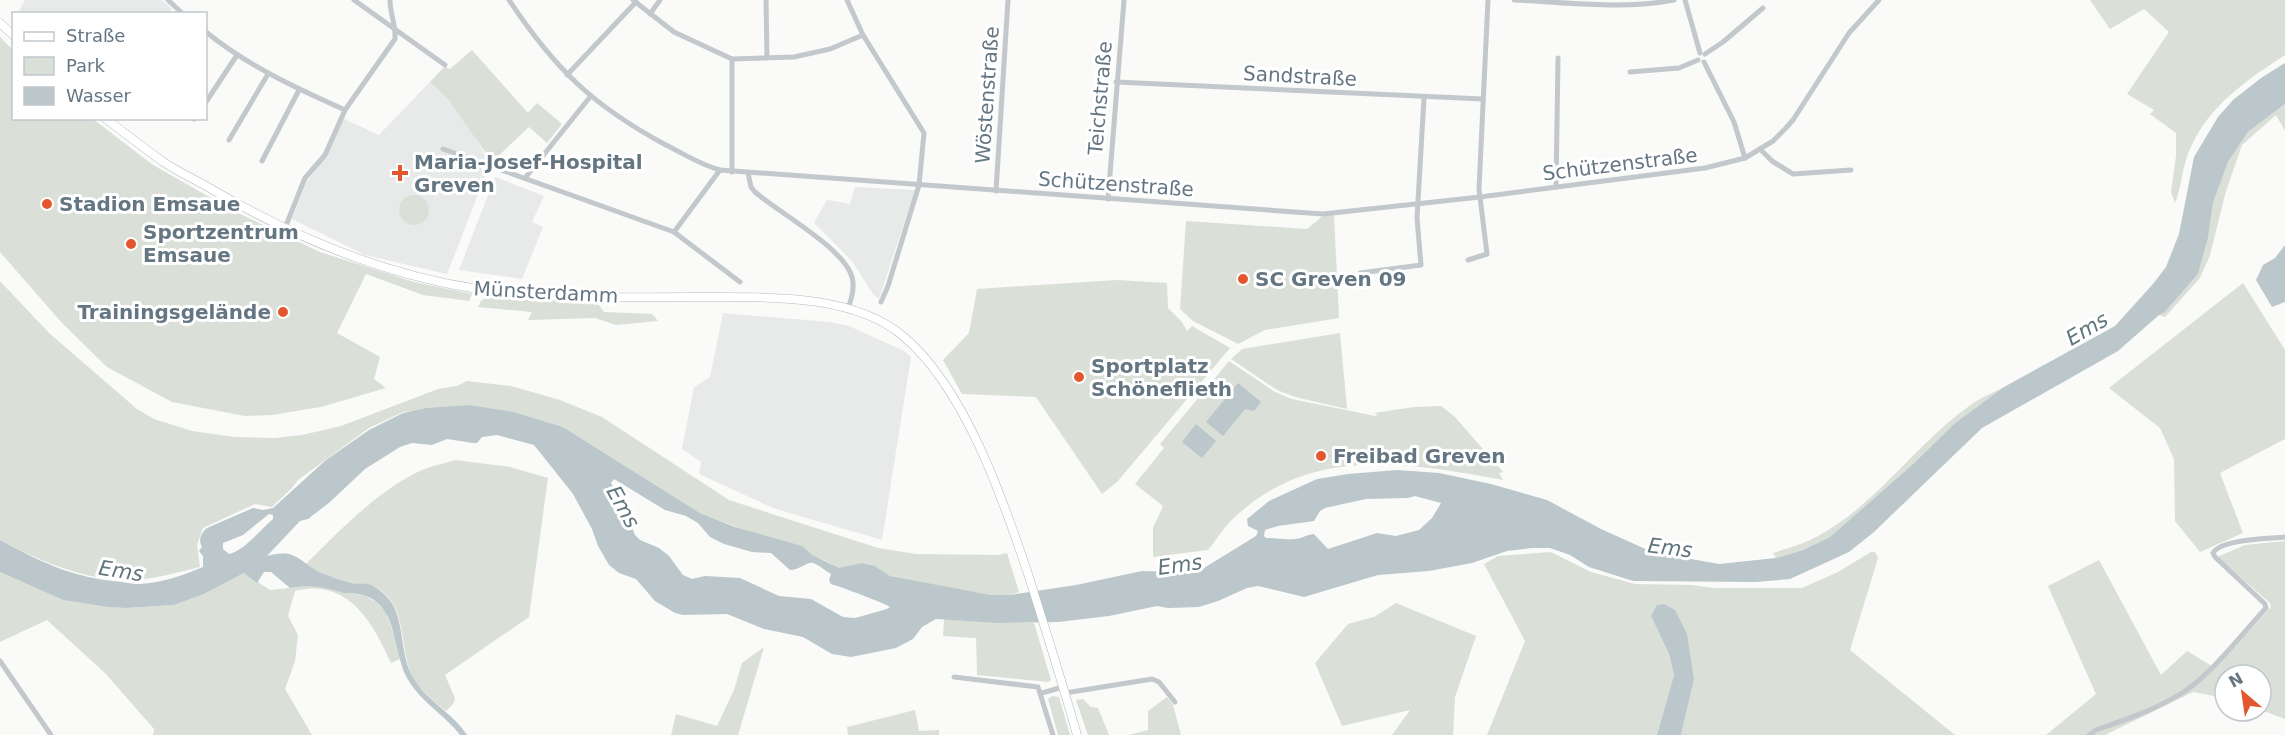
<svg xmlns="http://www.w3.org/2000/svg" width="2285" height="735" font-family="'DejaVu Sans',sans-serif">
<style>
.built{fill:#e8e9e9}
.green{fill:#dadfd7}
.water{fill:#bbc7cb;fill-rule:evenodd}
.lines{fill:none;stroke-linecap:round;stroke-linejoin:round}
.secondary-casing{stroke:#b3babf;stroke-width:9}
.minor{stroke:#c3c8cc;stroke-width:5}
.secondary{stroke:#fff;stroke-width:8}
.poi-dot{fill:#e4572e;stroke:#fff;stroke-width:2}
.labels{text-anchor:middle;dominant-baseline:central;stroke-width:6;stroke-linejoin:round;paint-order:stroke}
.street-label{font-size:20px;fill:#657683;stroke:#fff}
.poi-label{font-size:20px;font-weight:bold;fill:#657683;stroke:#fff;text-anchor:start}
.water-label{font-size:21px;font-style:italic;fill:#60757c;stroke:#fff}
</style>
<rect width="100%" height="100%" fill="#fafaf8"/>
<g class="built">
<path d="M25,0H162L172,9L168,14L18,13Z"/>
<path d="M430,82L463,116L490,164L447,274L365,255L292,219L307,181L325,157L342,118L379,135Z"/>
<path d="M495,177L544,196L532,222L543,227L522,279L459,270Z"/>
<path d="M855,187L915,190L879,299L873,294L852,261L814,223L827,200L850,204Z"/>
<path d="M723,313L830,322L849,326L904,351L911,357L882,540L773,508L699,474L701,462L682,449L694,387L710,377Z"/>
</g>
<g class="green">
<path d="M2090,0H2285V55C2247,80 2209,105 2190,149C2182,166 2182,186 2175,203L2171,192L2176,156V133L2150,114L2154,110L2127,94L2169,32L2144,9L2110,29Z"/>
<path d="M0,37L13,50L14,118L93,119L153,165L236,212L320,252L414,282L472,294L469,301L423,295L366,274L337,333L380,357L374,379L386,388L321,407L272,415L245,416L172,402L107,367L62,323L0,252Z"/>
<path d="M472,50L528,113L537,103L562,124L547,143L529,127L492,162L450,102L430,82L444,67L450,69Z"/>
<path d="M2285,104V131L2276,115L2242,145L2226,191L2210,255L2200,278L2165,317L2159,315L2165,312L2198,274L2208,238L2213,203L2228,162L2248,132Z"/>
<circle cx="414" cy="210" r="15"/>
<path d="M1334,215L1339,318L1265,330L1238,344L1193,321L1180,309L1186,221L1307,229L1323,216Z"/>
<path d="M1117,280L1167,283L1168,308L1182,322L1187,331L1192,326L1230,348L1117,482L1102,494L1036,397L962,394L943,360L969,333L977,289Z"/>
<path d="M0,281L49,333L137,409L154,419L192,431L234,437L275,438L302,435L341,426L438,389L457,386L467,381L511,386L560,400L602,417L729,500L878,548L916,554L998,555L1007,553L1019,592L1010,595H991L946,587L890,576L875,566L862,563L839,569L826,561L700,513L563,427L514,412L470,405L403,412L369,428L298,480L292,488L272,507L255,504L203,528L197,545L200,567C175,573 145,582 118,580C77,577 36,559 0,540Z"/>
<path d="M2243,283L2285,350V439L2220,473L2243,533L2200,552L2175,521L2174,459L2160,428L2109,388Z"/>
<path d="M487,297L598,304L604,312L652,314L658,321L616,325L595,318L528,320L532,312L478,307L481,301Z"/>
<path d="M1340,333L1347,409L1295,397L1277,390L1231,359L1242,349Z"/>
<path d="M1229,361L1275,392L1292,399L1375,416L1378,415L1374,413L1414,407L1441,406L1455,417L1503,472L1499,473L1503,480C1409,463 1314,445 1237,515C1226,524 1217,539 1208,550L1153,557V528L1163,506L1135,484L1164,448L1160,444Z"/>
<path d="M2004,387L1955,423L1912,465L1830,537L1803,550L1776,558L1773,553C1784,549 1797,546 1808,541C1875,510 1915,442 1975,402C1984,396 1995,392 2004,387Z"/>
<path d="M456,460L510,467L548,478L529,617L445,675L455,698L453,704L446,711C435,702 421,691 413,678C400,653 407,616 386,595C371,581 369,586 352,584C337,581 317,573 306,564C336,534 375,494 412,475C426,467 441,464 456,460Z"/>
<path d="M2285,541V719L2261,710V675H2225V698L2193,692L2105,735H2046L2096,694L2048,586L2099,560L2161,675L2187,651L2215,668L2271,607L2270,603L2217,557L2245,545Z"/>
<path d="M1551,552L1591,572L1635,584L1692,585L1714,588H1802L1838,572L1871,552H1875L1878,558L1850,650L1955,735H1681L1694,679L1651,616L1669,654L1674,675L1657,735H1487L1525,641L1484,564L1498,556Z"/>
<path d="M0,572L63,600L107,607L126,608L174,605L204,594L244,573L270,590L316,585L346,593L363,595L376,602L385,611L396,639L400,659L391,663C373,623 348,577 295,591L288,616L298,635L295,661L285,689L312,735H153L154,729L106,674L47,620L0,642Z"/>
<path d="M1396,603L1476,636L1455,697L1453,735H1392L1410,710L1342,726L1315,663L1348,624L1374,617Z"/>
<path d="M944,619L996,623H1034L1051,680L1048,682L977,675L976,638L943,636Z"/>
<path d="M764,647L738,735H671L676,714L717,726L734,690L742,663Z"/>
<path d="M1052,696L1059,697L1070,735H1058L1048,699Z"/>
<path d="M1167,697L1173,705L1181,735H1129L1148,730V711Z"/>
<path d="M1083,699L1091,707L1098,708L1109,735H1088L1076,700Z"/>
<path d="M915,710L919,731L939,730V735H848L847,727Z"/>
</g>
<g class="water">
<path d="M2285,63V104L2248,132L2228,162L2213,203L2208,238L2198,274L2165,312L2159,315L2118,351L1982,428L1874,532L1849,552L1790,579L1756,582L1633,581L1589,567L1570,555L1550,548H1531L1507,551L1472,563L1429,571L1378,575L1304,597L1258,586L1247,588L1218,601L1199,607L1168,608L1157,606L1109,616L1058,622L996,623L936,619L922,627L913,639L896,648L851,657L832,654L803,637L764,629L727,614L683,615L675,613L655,601L636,579L619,573L609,565L598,546L592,529L573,494L534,445L497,435L482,437L477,443H473L447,439L432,445L412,443L400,447L365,469L330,502L308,519L300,521L267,556C274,554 281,553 289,554C301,557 309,568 321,573C330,576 341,581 351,583C358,585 366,582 373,586C381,590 388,597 393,605C405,628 400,657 414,679C427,701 453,713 467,735H460C445,715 422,703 409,681C392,655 400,606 363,595C357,593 350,594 344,593C323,587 312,584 290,588L271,572H264L257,583L244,573L204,594L174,605L126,608L107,607L63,600L0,572V540C43,563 73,578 122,582C128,583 134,584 140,584C162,583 183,575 203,567V556L199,551L202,547C198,540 201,533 207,528L253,508L263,510L273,508L326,460L369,430L403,413L427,408L470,405L514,412L563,427L700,513L735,527L802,546L812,555L839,568L862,563L875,566L890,576L991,595H1010L1076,585L1142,571L1179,572L1204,568L1256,536L1258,531L1248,526L1247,519L1269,501L1317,479L1348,474L1397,470L1439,473L1491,484L1547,500L1601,529L1652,552L1719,564L1776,558L1803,550L1830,537L1912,465L1955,423L2004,387L2115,326L2153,284L2166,267L2179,234L2194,157L2218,117L2233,100L2261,78ZM614,479L665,510L686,516L698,523L710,537L724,544L752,552L771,553L790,570C799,570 808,561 813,563C820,565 825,571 831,574L829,580L831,584C836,585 887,604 890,607L887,609L855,618L843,617L811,599L779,596L740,578L705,576L692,579L683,575L669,556L659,548L640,540L635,535L624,506L611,483ZM1415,496L1441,503L1432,518L1419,530L1396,536L1377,533L1328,549L1314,534C1304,535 1302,539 1295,539C1285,540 1276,538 1266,538L1264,536L1265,530L1278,526L1314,521L1320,511L1325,508L1366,499L1408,498ZM269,514L273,515V519C260,530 245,550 229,554L223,549V543L243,535Z"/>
<path d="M2285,245V302L2272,307L2256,280L2263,265L2275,258Z"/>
<path d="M1238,383L1261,402L1254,411L1245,409L1223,436L1206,422Z"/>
<path d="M1196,424L1216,441L1202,458L1182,442Z"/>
<path d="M1664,604L1675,610L1687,634L1694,679L1681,735H1657L1674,675L1669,654L1651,616L1657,605Z"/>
</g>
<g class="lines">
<defs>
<g id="secondary">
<path d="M0,23L14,36"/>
<path d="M105,118C124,133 143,147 162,161C178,172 196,180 213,190C294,237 384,275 478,289C548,300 621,297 691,297C758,298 849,291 903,336C965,388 1003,499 1028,574C1045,628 1062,681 1077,735"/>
</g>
</defs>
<use href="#secondary" class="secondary-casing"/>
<g class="minor">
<path d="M168,0L183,14"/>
<path d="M354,0L445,65"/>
<path d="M509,0C555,69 593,106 666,145C684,154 701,165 720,170L1323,214L1480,197L1705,168L1745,158L1773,141L1785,129L1793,120L1849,33L1879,0"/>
<path d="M633,0L674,32L732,59L794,57L830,49L863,35"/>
<path d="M766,0L767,58"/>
<path d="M847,0L863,35L924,133L919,185L888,286L881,302"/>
<path d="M1514,0C1566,2 1623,10 1674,0"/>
<path d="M1685,0L1700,53"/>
<path d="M650,14L660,0"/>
<path d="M206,32C248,66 296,88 345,110"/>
<path d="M1705,54L1723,42L1763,8"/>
<path d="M1704,62L1734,122L1745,158"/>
<path d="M1630,72L1679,68L1698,60"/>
<path d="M567,75L636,2"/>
<path d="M1116,82L1483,99"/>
<path d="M206,102L237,55"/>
<path d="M194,119L195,118"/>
<path d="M229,140L268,74"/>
<path d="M443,149L674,232L740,282"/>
<path d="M1760,149L1772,161L1793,174L1851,170"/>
<path d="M262,161L299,90"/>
<path d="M732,172V59"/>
<path d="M748,173L751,187L755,192C778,212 844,248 852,277C855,288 852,298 848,308"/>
<path d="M525,178L590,97"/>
<path d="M1556,187L1558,58"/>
<path d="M996,191L1008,0"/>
<path d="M1108,199L1124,0"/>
<path d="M285,228L305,178L325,155L345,110L395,39C396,25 390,14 390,0"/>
<path d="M674,232L720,170"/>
<path d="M1468,260L1487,254L1479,189L1488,0"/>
<path d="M1360,273L1421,265L1417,218L1424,98"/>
<path d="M0,661L51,735"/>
<path d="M954,677L1038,687L1053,735"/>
<path d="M1042,693L1063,687"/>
<path d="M1065,693L1152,679L1159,682L1175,702"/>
<path d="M2089,735L2096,730C2127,719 2158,709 2185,691C2212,673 2243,633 2266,608L2265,604L2215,557L2213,553C2221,539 2269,539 2285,537"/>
</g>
<use href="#secondary" class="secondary"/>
</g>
<g class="poi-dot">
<path d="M397 164h6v6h6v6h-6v6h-6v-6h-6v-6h6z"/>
<circle cx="47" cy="204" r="6"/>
<circle cx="131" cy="244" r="6"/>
<circle cx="1243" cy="279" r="6"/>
<circle cx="283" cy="312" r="6"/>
<circle cx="1079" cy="377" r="6"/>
<circle cx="1321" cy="456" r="6"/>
</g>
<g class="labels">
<g class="street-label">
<text transform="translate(1300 76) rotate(3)">Sandstraße</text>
<text transform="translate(987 95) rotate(-86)">Wöstenstraße</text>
<text transform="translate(1100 98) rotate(-85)">Teichstraße</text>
<text transform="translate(1620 164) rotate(-7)">Schützenstraße</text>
<text transform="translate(1116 184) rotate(4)">Schützenstraße</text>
<text transform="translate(546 292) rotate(3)">Münsterdamm</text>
</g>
<g class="poi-label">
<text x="414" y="162">Maria-Josef-Hospital<tspan x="414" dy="23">Greven</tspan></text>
<text x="59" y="204">Stadion Emsaue</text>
<text x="143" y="232">Sportzentrum<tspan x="143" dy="23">Emsaue</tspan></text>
<text x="1255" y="279">SC Greven 09</text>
<text x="271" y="312" text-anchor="end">Trainingsgelände</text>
<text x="1091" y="366">Sportplatz<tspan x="1091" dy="23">Schöneflieth</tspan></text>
<text x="1333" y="456">Freibad Greven</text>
</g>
<g class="water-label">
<text transform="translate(2087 329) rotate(-30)">Ems</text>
<text transform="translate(623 507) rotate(61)">Ems</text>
<text transform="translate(1670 548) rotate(7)">Ems</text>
<text transform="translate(1180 565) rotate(-8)">Ems</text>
<text transform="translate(121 571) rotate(9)">Ems</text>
</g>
</g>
<rect x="12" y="12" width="195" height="108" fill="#ffffff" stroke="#c1c8cd" stroke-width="1.5"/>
<rect x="24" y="32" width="30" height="9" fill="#ffffff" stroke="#c1c8cd" stroke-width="1.5"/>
<text x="66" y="42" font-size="18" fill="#657683">Straße</text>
<rect x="24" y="57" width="30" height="18" fill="#dadfd7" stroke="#c1c8cd" stroke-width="1.5"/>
<text x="66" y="72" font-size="18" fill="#657683">Park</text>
<rect x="24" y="87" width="30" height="18" fill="#bbc7cb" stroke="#c1c8cd" stroke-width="1.5"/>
<text x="66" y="102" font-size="18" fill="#657683">Wasser</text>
<g transform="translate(2243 693) rotate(331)"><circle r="28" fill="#ffffff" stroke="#c1c8cd" stroke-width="1.5"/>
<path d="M0-4.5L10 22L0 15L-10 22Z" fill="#e4572e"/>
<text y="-9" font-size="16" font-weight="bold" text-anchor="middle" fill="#657683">N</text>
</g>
</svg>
